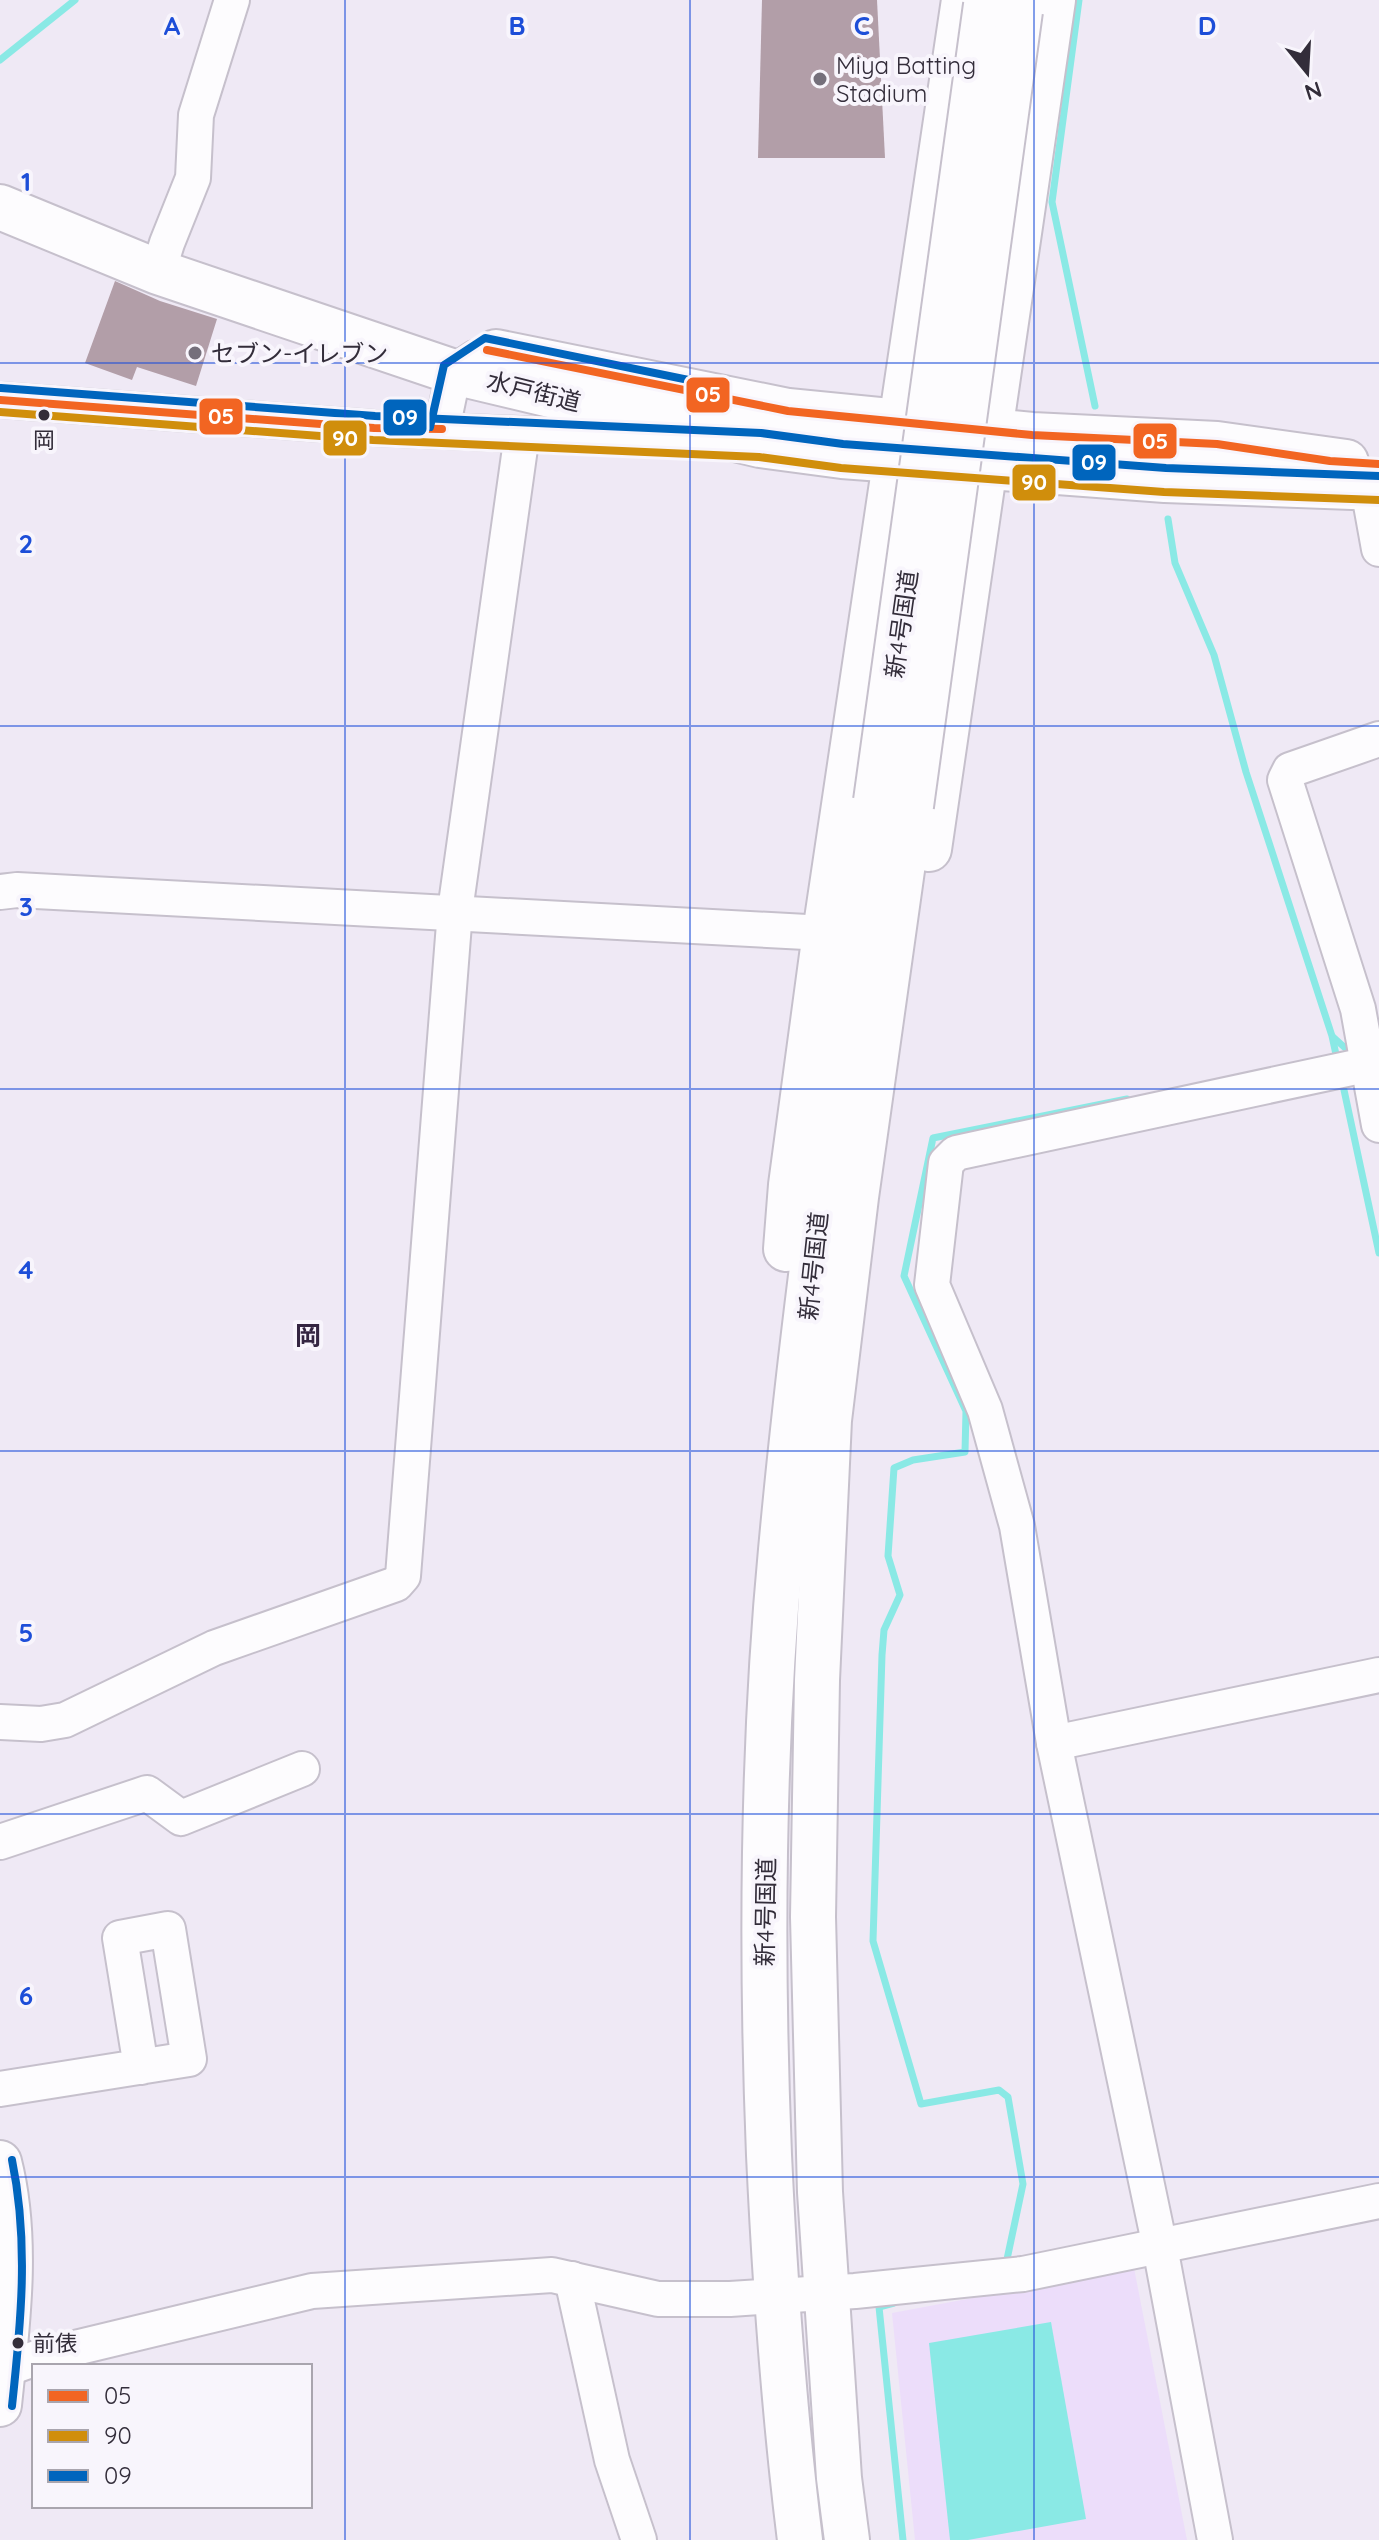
<svg xmlns="http://www.w3.org/2000/svg" width="1379" height="2540" font-family="Quicksand,'Noto Sans JP',sans-serif">
<style>
.built{fill:#ecddfa}
.water{fill:#8ae9e5}
.lines{fill:none;stroke-linecap:round;stroke-linejoin:round}
.stream{stroke:#8ae9e5;stroke-width:7}
.building{fill:#b29ea8}
.minor-casing{stroke:#c6c0cc;stroke-width:38}
.major-casing{stroke:#c6c0cc;stroke-width:46}
.highway-casing{stroke:#c6c0cc;stroke-width:48}
.minor{stroke:#fdfcfe;stroke-width:34}
.major{stroke:#fdfcfe;stroke-width:42}
.highway{stroke:#fdfcfe;stroke-width:44}
.highway-bridge-casing{stroke:#c6c0cc;stroke-width:48;stroke-linecap:butt}
.highway-bridge{stroke:#fdfcfe;stroke-width:44}
.bus-1-casing{stroke:#f8f5fc;stroke-width:14}
.bus-2-casing{stroke:#f8f5fc;stroke-width:14}
.bus-3-casing{stroke:#f8f5fc;stroke-width:14}
.bus-1{stroke:#f26522;stroke-width:8}
.bus-2{stroke:#d08e0c;stroke-width:8}
.bus-3{stroke:#0065bd;stroke-width:8}
.grid{fill:none;stroke:#1d4ed8;stroke-width:2;stroke-opacity:0.55}
.poi-dot{fill:#756f7b;stroke:#f8f5fc;stroke-width:3}
.bus-dot{fill:#332d3a;stroke:#f8f5fc;stroke-width:3}
.labels{text-anchor:middle;dominant-baseline:central;stroke-width:8;stroke-linejoin:round;paint-order:stroke}
.bus-label{font-size:22px;fill:#332d3a;stroke:#f8f5fc}
.poi-label{font-size:24px;fill:#332d3a;stroke:#f8f5fc;text-anchor:start}
.street-label{font-size:24px;fill:#332d3a;stroke:#f8f5fc}
.neighbourhood-label{font-size:26px;font-weight:bold;fill:#342541;stroke:#f8f5fc}
.grid-label{font-size:26px;text-anchor:middle;font-weight:bold;fill:#1d4ed8;stroke:#f8f5fc;stroke-width:8;stroke-linejoin:round;paint-order:stroke}
.line-badge{stroke:#f8f5fc;stroke-width:3}
.badge-label{font-size:22px;text-anchor:middle;font-weight:bold;fill:#fff}
</style>
<rect width="100%" height="100%" fill="#efe9f5"/>
<path class="built" d="M1134,2268L1187,2540H915L892,2313Z"/>
<path class="water" d="M1051,2322L1086,2519L968,2540H950L929,2343Z"/>
<g class="lines">
<g class="stream">
<path d="M1079,0L1052,202L1095,406"/>
<path d="M0,60L75,0"/>
<path d="M1168,519L1175,563L1214,655L1246,772L1332,1036L1337,1059"/>
<path d="M1333,1037L1353,1055"/>
<path d="M1344,1090L1379,1253"/>
<path d="M1006,2264L1023,2184L1008,2097L999,2090L921,2104L873,1941L882,1655L884,1630L900,1595L888,1556L894,1468L913,1460L965,1452L966,1411L904,1276L933,1138L1127,1099"/>
<path d="M894,2303L879,2307L903,2540"/>
</g>
</g>
<g class="building">
<path d="M762,0H877L885,158H758Z"/>
<path d="M115,281L160,301L217,319L196,386L137,367L132,380L85,363Z"/>
</g>
<g class="lines">
<defs>
<g id="minor">
<path d="M158,272L167,243L193,178L196,115L232,0"/>
<path d="M0,400L374,428L687,441"/>
<path d="M442,429L454,372L475,358"/>
<path d="M1368,488L1379,549"/>
<path d="M1379,739L1290,770L1285,780L1358,1009L1379,1125"/>
<path d="M0,892L17,890L825,933"/>
<path d="M0,1722L41,1724L65,1720L214,1648L396,1584L403,1576L455,911L522,434"/>
<path d="M1054,1743L1379,1675"/>
<path d="M0,1842L147,1793L181,1818L302,1769"/>
<path d="M0,2089L189,2059L168,1929L120,1938L141,2067"/>
<path d="M572,2279L612,2460L639,2540"/>
<path d="M3,2370L42,2356L312,2291L552,2275L658,2299H730L855,2291L1023,2274L1379,2201"/>
<path d="M1215,2540L1160,2247L1054,1743L1017,1526L985,1410L932,1285L946,1163L956,1153L1379,1062"/>
</g>
<path id="major" d="M0,2162C20,2240 8,2327 0,2405"/>
<g id="highway">
<path d="M0,207L158,272L454,372L760,445L842,456L1165,480L1379,488"/>
<path d="M496,352L788,411L1032,435L1217,444L1346,462"/>
<path d="M929,849L1053,0"/>
<path d="M786,1249L791,1185L825,933L964,0"/>
<path d="M800,2540C784,2412 775,2284 769,2155C761,1954 762,1751 781,1550C804,1299 841,1050 876,801"/>
<path d="M847,2540L839,2478L820,2192L813,1917L817,1680L829,1420L856,1197L911,806"/>
</g>
</defs>
<use href="#minor" class="minor-casing"/>
<use href="#major" class="major-casing"/>
<use href="#highway" class="highway-casing"/>
<use href="#minor" class="minor"/>
<use href="#major" class="major"/>
<use href="#highway" class="highway"/>
<defs>
<g id="highway-bridge">
<path d="M876,801L986,5"/>
<path d="M911,806L1020,11"/>
</g>
</defs>
<use href="#highway-bridge" class="highway-bridge-casing"/>
<use href="#highway-bridge" class="highway-bridge"/>
<defs>
<g id="bus-1">
<path d="M487,350L788,411L1032,435L1217,444L1330,461L1379,464"/>
<path d="M0,400L374,428L442,429"/>
</g>
<path id="bus-2" d="M0,412L373,440L759,457L841,468L1164,492L1379,500"/>
<g id="bus-3">
<path d="M1,388L375,416L761,433L843,444L1166,468L1379,476"/>
<path d="M430,427L444,365L485,338L708,384"/>
<path d="M12,2160C29,2242 21,2323 12,2406"/>
</g>
</defs>
<use href="#bus-1" class="bus-1-casing"/>
<use href="#bus-2" class="bus-2-casing"/>
<use href="#bus-3" class="bus-3-casing"/>
<use href="#bus-1" class="bus-1"/>
<use href="#bus-2" class="bus-2"/>
<use href="#bus-3" class="bus-3"/>
</g>
<path class="grid" d="M345,0V2540M690,0V2540M1034,0V2540M0,363H1379M0,726H1379M0,1089H1379M0,1451H1379M0,1814H1379M0,2177H1379"/>
<g class="poi-dot">
<circle cx="820" cy="79" r="8"/>
<circle cx="195" cy="353" r="8"/>
</g>
<g class="bus-dot">
<circle cx="44" cy="415" r="7"/>
<circle cx="18" cy="2343" r="7"/>
</g>
<g class="labels">
<g class="bus-label">
<text x="44" y="440">岡</text>
<text x="33" y="2343" text-anchor="start">前俵</text>
</g>
<g class="poi-label">
<text x="836" y="65">Miya Batting<tspan x="836" dy="28">Stadium</tspan></text>
<text x="211" y="353">セブン-イレブン</text>
</g>
<g class="street-label">
<text transform="translate(534 391) rotate(14)">水戸街道</text>
<text transform="translate(901 624) rotate(-82)">新4号国道</text>
<text transform="translate(813 1266) rotate(-84)">新4号国道</text>
<text transform="translate(765 1912) rotate(-89)">新4号国道</text>
</g>
<g class="neighbourhood-label">
<text x="308" y="1335">岡</text>
</g>
</g>
<g class="grid-label">
<text x="172" y="35">A</text>
<text x="517" y="35">B</text>
<text x="862" y="35">C</text>
<text x="1207" y="35">D</text>
<text x="26" y="191">1</text>
<text x="26" y="553">2</text>
<text x="26" y="916">3</text>
<text x="26" y="1279">4</text>
<text x="26" y="1642">5</text>
<text x="26" y="2005">6</text>
</g>
<g class="line-badge">
<rect x="685" y="376" width="46" height="38" rx="8" fill="#f26522"/>
<rect x="198" y="397" width="46" height="39" rx="8" fill="#f26522"/>
<rect x="382" y="398" width="46" height="39" rx="8" fill="#0065bd"/>
<rect x="322" y="419" width="46" height="38" rx="8" fill="#d08e0c"/>
<rect x="1132" y="422" width="46" height="38" rx="8" fill="#f26522"/>
<rect x="1071" y="443" width="46" height="39" rx="8" fill="#0065bd"/>
<rect x="1011" y="463" width="46" height="39" rx="8" fill="#d08e0c"/>
</g>
<g class="badge-label">
<text x="708" y="402">05</text>
<text x="221" y="424">05</text>
<text x="405" y="425">09</text>
<text x="345" y="446">90</text>
<text x="1155" y="449">05</text>
<text x="1094" y="470">09</text>
<text x="1034" y="490">90</text>
</g>
<rect x="32" y="2364" width="280" height="144" fill="#f8f5fc" stroke="#a9a5ae" stroke-width="2"/>
<rect x="48" y="2390" width="40" height="12" fill="#f26522" stroke="#a9a5ae" stroke-width="2"/>
<text x="104" y="2404" font-size="24" fill="#332d3a">05</text>
<rect x="48" y="2430" width="40" height="12" fill="#d08e0c" stroke="#a9a5ae" stroke-width="2"/>
<text x="104" y="2444" font-size="24" fill="#332d3a">90</text>
<rect x="48" y="2470" width="40" height="12" fill="#0065bd" stroke="#a9a5ae" stroke-width="2"/>
<text x="104" y="2484" font-size="24" fill="#332d3a">09</text>
<g transform="translate(1307 72) rotate(162)" stroke="#f8f5fc" stroke-width="6" paint-order="stroke">
<path d="M0-6L14 30L0 20L-14 30Z" fill="#332d3a"/>
<text y="-12" font-size="22" font-weight="bold" text-anchor="middle" fill="#332d3a">N</text>
</g>
</svg>
